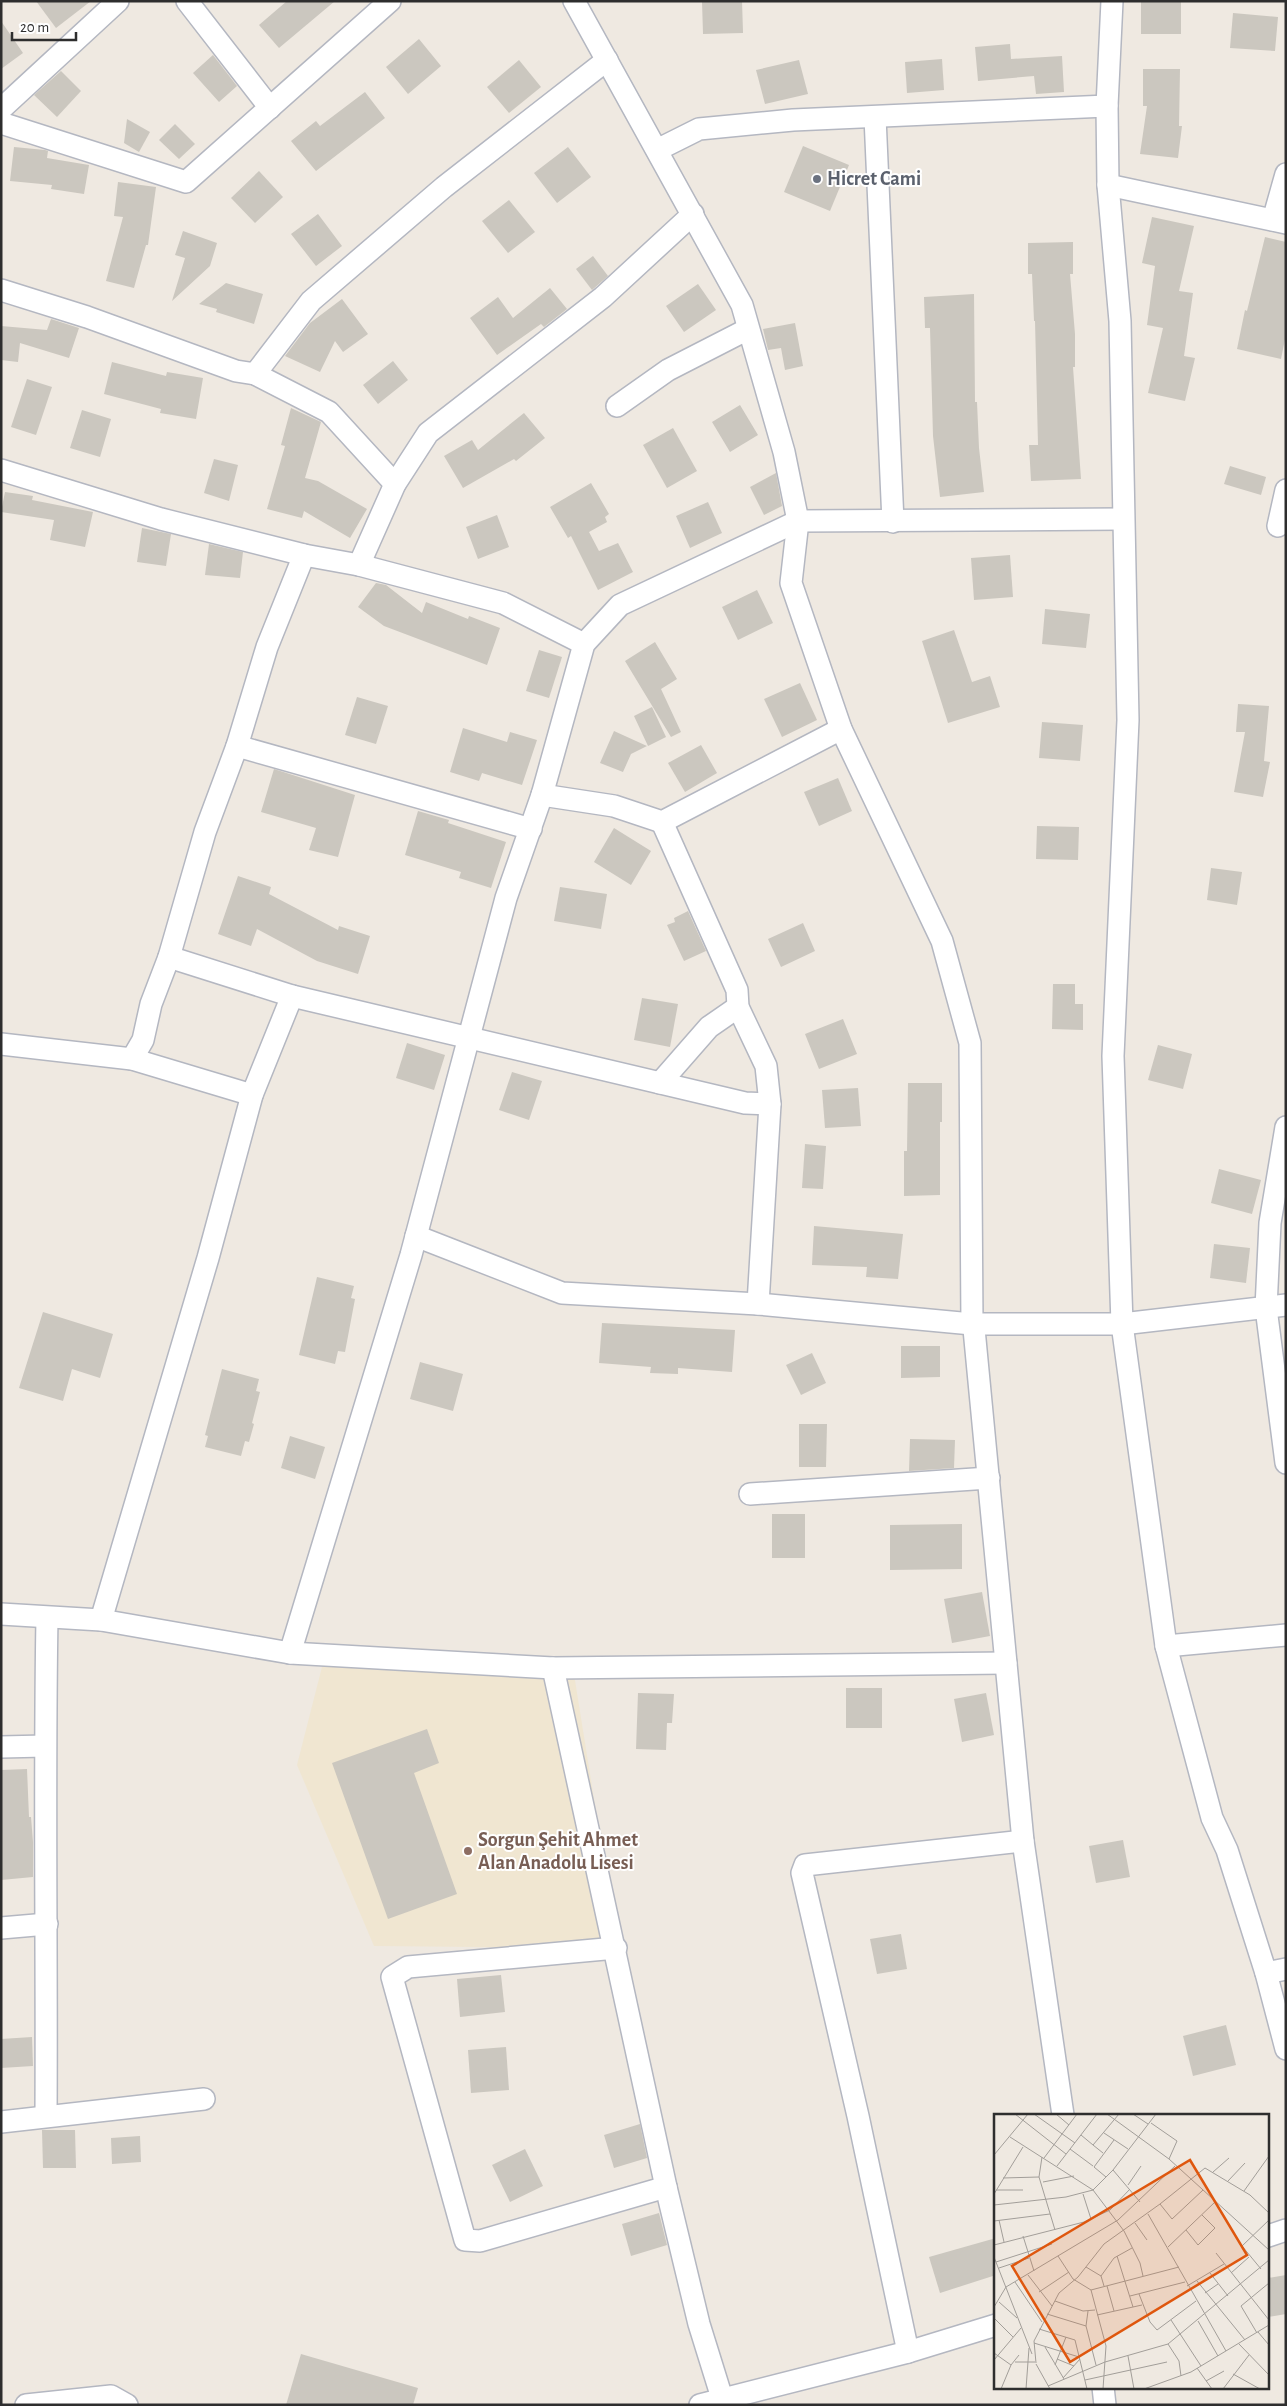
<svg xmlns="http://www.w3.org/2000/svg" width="1287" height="2406" font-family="'Alegreya Sans',sans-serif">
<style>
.education{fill:#f0e6d1}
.building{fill:#cbc7bf}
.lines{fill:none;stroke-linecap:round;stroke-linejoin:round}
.minor-casing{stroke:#b4b7c1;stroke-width:24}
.minor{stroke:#fff;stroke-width:21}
.worship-dot{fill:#6b7280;stroke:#fff;stroke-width:2}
.education-dot{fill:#8d6e63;stroke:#fff;stroke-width:2}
.labels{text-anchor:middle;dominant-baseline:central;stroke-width:4;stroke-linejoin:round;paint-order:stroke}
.worship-label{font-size:20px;font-weight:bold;fill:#5b616d;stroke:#fff;text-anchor:start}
.education-label{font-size:20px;font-weight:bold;fill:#785e54;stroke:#fff;text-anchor:start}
.inset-road{fill:none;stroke:#a29e99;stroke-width:1}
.view{fill:#df570e;fill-opacity:0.15;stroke:#df570e;stroke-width:2.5}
.inset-edge{fill:none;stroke:#2e2e2e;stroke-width:2.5}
</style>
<rect width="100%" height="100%" fill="#efe9e1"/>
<path class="education" d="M323,1663L573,1668L616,1936L574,1948L374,1946L297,1765Z"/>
<g class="building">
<path d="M36,1H91L56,28Z"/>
<path d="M287,1H335L279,48L259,25Z"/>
<path d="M702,1H742L743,33L703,34Z"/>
<rect x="1141" y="1" width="40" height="33"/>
<path d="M1233,13L1278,17L1275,51L1230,48Z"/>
<path d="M1,21L23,53L1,69Z"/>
<path d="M419,39L441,66L408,94L386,67Z"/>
<path d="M1010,44L1011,59L1062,56L1064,92L1036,94L1034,76L978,81L975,47Z"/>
<path d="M213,55L237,86L219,102L193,73Z"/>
<path d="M942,59L944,90L907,93L905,62Z"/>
<path d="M519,60L541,87L509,113L487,87Z"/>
<path d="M799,60L808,94L765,104L756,70Z"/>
<path d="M1143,69H1180L1179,126H1182L1178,158L1140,154L1147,106H1143Z"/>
<path d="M61,71L81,91L57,117L34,95Z"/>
<path d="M365,92L385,118L316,171L291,141L316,121L320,126Z"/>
<path d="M127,119L150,132L139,152L124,143Z"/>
<path d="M175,124L195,144L179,159L159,140Z"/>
<path d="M803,146L849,165L830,211L784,192Z"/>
<path d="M14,147L45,150L48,151L47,158L89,165L84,194L51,189L52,185L10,181Z"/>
<path d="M568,147L591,177L557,203L534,173Z"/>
<path d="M259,171L283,197L255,223L231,198Z"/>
<path d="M118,182L156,187L148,245H146L134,288L106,281L123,217L114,216Z"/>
<path d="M509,200L535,232L508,253L482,221Z"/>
<path d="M318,214L342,246L316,266L291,234Z"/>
<path d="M1152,217L1194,226L1179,291L1193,293L1184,356L1195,358L1185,401L1148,393L1163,328L1147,325L1155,266L1142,263Z"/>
<path d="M183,231L217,243L210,266L172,301L185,258L175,255Z"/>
<path d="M1265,237L1286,242V334L1281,359L1237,349L1245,310L1247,311Z"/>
<path d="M1073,242V274H1070L1075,334V367H1073L1081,479L1031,481L1029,445H1038L1035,321H1034L1032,274H1028V243Z"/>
<path d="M593,256L608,276L592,290L576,269Z"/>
<path d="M226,283L263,294L254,324L216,312L217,309L199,304Z"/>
<path d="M698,284L716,310L684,332L666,306Z"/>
<path d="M550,288L567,309L544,327L541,324L497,355L470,318L498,297L513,318Z"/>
<path d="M974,294L975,402H977L979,448L984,492L940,497L933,436L930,328H925L924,297Z"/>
<path d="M342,299L368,334L343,352L335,341L320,372L285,356L310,323Z"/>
<path d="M51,319L79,328L69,358L20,343L18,362L1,360V326L47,330Z"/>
<path d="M795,323L803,366L785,370L781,348L768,350L763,329Z"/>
<path d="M393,361L408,380L378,404L363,385Z"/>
<path d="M112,362L166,376L167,372L203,378L196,419L160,413L161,409L104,394Z"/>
<path d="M27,379L52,387L36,435L11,427Z"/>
<path d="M740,405L758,435L730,452L712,422Z"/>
<path d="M291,408L321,422L305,478L318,481L367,509L350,538L304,511L302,518L267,509L285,446L281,445Z"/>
<path d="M82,410L111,419L100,457L70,448Z"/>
<path d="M524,413L545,438L516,461L514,459L463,488L444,456L472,440L478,450Z"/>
<path d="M673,428L697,471L667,488L643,445Z"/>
<path d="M214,459L238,465L229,501L204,493Z"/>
<path d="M1230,466L1266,477L1261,495L1224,484Z"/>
<path d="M776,473L782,506L764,515L750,487Z"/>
<path d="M591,483L609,514L605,517L607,522L589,532L599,551L618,543L633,572L598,590L571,536L568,538L550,507Z"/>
<path d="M5,492L33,496L32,500L93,512L85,547L50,540L54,520L1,512Z"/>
<path d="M708,502L722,533L690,548L676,516Z"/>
<path d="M497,515L509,547L478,559L466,527Z"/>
<path d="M142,528L171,534L166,566L137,562Z"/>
<path d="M209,544L243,552L240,578L205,575Z"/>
<path d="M1010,555L1013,597L974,600L971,558Z"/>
<path d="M376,583L386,585L422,613L426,602L468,619L469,616L500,628L487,665L384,626L358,607Z"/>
<path d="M757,590L773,623L738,640L722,607Z"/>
<path d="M1045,609L1090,614L1086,648L1042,644Z"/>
<path d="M954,630L972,682L990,676L1000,707L948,723L922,641Z"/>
<path d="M655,642L677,679L661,689L681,732L671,737L625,661Z"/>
<path d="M539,650L562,657L549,698L526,691Z"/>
<path d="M800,683L817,720L782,737L764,699Z"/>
<path d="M357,697L388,706L376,744L345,735Z"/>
<path d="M1238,704L1269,706L1264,761L1270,762L1263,797L1234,792L1245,732H1236Z"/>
<path d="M652,707L666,737L648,746L634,716Z"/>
<path d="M1042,722L1083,725L1080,761L1039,758Z"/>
<path d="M463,728L507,742L510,732L537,740L522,785L482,773L479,781L450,772Z"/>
<path d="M614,731L647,746L631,754L623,772L600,763Z"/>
<path d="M701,745L717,773L685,792L668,763Z"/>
<path d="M274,769L355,795L338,857L309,850L316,828L261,812Z"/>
<path d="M838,778L852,811L819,826L804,792Z"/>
<path d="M418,811L449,820L448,823L506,842L491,888L459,878L461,872L405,855Z"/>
<path d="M1037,826L1079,827L1078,860L1036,859Z"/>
<path d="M614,828L651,851L631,885L594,862Z"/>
<path d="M1211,868L1242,872L1237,905L1207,900Z"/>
<path d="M238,876L271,887L269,894L338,930L339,926L370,936L358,974L317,961L257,929L251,946L218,934Z"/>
<path d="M560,887L607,894L601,929L554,921Z"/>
<path d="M688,911L706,951L684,961L667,925L675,922L674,918Z"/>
<path d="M803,923L815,951L781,967L768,939Z"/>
<path d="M1053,984H1075V1004H1083V1030L1052,1029Z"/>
<path d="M642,998L678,1004L670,1047L634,1040Z"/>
<path d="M843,1019L857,1054L819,1069L805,1034Z"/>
<path d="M407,1043L445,1055L434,1090L396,1078Z"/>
<path d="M1158,1045L1192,1054L1183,1089L1148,1080Z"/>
<path d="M512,1072L542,1081L529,1120L499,1110Z"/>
<path d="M908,1083H942V1122H940V1195L904,1196V1151H907Z"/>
<path d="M858,1088L861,1126L825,1128L822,1090Z"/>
<path d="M805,1144L826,1146L823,1189L802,1188Z"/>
<path d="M1219,1169L1261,1180L1252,1214L1211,1203Z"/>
<path d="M814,1226L903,1234L898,1279L866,1277L867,1267L812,1265Z"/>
<path d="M1214,1244L1250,1248L1246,1283L1210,1278Z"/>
<path d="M317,1277L354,1286L351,1298L355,1299L345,1352L338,1351L335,1364L299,1355Z"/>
<path d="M43,1312L113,1334L100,1378L72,1369L63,1401L19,1388Z"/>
<path d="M602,1323L735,1330L732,1372L678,1368V1374L650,1373L651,1367L599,1363Z"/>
<path d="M901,1346H940V1377L901,1378Z"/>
<path d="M812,1353L826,1383L801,1395L786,1365Z"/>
<path d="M420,1362L463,1374L453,1411L410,1399Z"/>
<path d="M222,1369L259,1379L256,1391L260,1392L252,1423L254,1424L249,1442L245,1441L241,1456L205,1447L208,1436L205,1435Z"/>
<path d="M799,1424H827L826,1467H799Z"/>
<path d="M290,1436L325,1447L315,1479L281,1468Z"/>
<path d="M910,1439L955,1440L954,1468L909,1471Z"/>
<rect x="772" y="1514" width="33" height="44"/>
<path d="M962,1524V1569L890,1570V1525Z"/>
<path d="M982,1592L990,1636L952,1643L944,1599Z"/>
<rect x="846" y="1688" width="36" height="40"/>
<path d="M638,1693L674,1694L672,1723H667L666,1750L636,1749Z"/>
<path d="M986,1693L994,1735L962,1742L954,1699Z"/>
<path d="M427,1729L439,1763L414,1773L457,1894L388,1919L332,1763Z"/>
<path d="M27,1769L29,1817H31L33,1842V1877L1,1880V1770Z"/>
<path d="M1123,1840L1130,1877L1096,1883L1089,1846Z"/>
<path d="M901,1934L907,1969L877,1974L870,1939Z"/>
<path d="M501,1975L505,2012L460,2017L457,1979Z"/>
<path d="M1226,2025L1236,2065L1193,2076L1183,2036Z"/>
<path d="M32,2037L33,2066L1,2068V2039Z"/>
<path d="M506,2047L509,2090L471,2093L468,2050Z"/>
<path d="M640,2124L647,2158L614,2168L604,2135Z"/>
<path d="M42,2130H75L76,2168H43Z"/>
<path d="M140,2136L141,2162L112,2164L111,2138Z"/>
<path d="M525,2149L543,2186L510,2202L492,2165Z"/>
<path d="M659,2213L667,2245L631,2256L622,2224Z"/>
<path d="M996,2238V2275L940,2293L929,2257Z"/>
<path d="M1286,2275V2314L1268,2317V2278Z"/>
<path d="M301,2354L418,2388L413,2405H286Z"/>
</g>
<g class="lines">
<defs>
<g id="minor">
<path d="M187,1L270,108"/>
<path d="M574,1L742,305L784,452L798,521L791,583L841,729L942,941L970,1043L972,1324L974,1329L1023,1841"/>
<path d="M1112,1L1107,106L1108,185L1120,321L1128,720L1113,1056L1122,1324L1166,1646L1212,1818L1227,1850L1266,1973L1286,2049"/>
<path d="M1,109L118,1"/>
<path d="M875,117L893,522"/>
<path d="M1,123L186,182L390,1"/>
<path d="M657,150L699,129L793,120L1107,106"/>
<path d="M1108,185L1286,223"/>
<path d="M1273,220L1286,174"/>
<path d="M1,290L87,317L236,371L255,374L329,412L395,484"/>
<path d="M255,374L311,301L444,187L607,60"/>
<path d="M617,406L668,370L748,329"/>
<path d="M1,470L161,519L304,555L359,565L503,603L584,644"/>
<path d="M1278,526L1286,490"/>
<path d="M359,565L395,484L428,433L603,297L693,214"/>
<path d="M237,746L531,829"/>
<path d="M542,795L614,806L662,822L841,729"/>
<path d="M662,822L737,990L738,1007L766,1066L770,1104L758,1304"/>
<path d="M169,957L292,996L745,1103L770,1104"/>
<path d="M1,1044L132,1059L252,1095"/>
<path d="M132,1059L143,1040L151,1004L169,957L205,832L237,746L267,647L304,555"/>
<path d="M660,1083L709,1027L738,1007"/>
<path d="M1286,1127L1270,1223L1266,1308L1286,1463"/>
<path d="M416,1236L562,1293L758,1304L972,1324H1122L1286,1305"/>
<path d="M750,1494L989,1478"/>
<path d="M1,1614L101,1620L290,1653L553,1668L1006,1663"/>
<path d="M101,1620L208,1258L252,1095L292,996"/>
<path d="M1166,1646L1286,1635"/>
<path d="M290,1653L411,1255L506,898L542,795L584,644L620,605L798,521L1123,519"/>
<path d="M553,1668L666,2187L699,2324L722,2398"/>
<path d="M1,1747L45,1746"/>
<path d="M1,1928L47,1924"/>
<path d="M616,1948L408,1967L392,1977L465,2240L480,2241L666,2187"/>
<path d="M1266,1973L1286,1969"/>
<path d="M46,2116C47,1950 44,1784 47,1618"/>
<path d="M1,2122L204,2099"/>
<path d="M1268,2236L1286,2230"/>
<path d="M908,2352L858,2116L802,1873L805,1865L1023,1841L1063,2115"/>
<path d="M1103,2387L1105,2405"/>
<path d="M26,2405L111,2396L127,2405"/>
<path d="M700,2405L908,2352L996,2325"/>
</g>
</defs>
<use href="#minor" class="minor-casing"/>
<use href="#minor" class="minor"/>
</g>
<circle class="worship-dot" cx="817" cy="179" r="5"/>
<circle class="education-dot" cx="468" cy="1851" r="5"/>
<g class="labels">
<g class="worship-label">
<text x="827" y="179">Hicret Cami</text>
</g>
<g class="education-label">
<text x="478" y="1840">Sorgun Şehit Ahmet<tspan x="478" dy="23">Alan Anadolu Lisesi</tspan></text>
</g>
</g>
<g transform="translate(994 2114)">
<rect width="275" height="275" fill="#efe9e1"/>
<path class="inset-road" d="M21,0L72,40M40,0L81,29M62,0L75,11M113,0L175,45L275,136M139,0L154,10M157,9L183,27L175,45M110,19L134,35M87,21L99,31M76,35L99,52M109,39L99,31L125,0M0,41L34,0M48,43L45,63L61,116M50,44L83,0M63,52L103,0M119,56L146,88M219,58L235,44M112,63L100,53L120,26M9,64L45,63M234,67L251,49M49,68L80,62M134,71L147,52M2,76H29M209,76L178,105L166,90L211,54L256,81L275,99M250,77L275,42M0,80L29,33M89,80L97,105M0,91L72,83L99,76L16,23M154,100L232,237M5,106L10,128M0,107L56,100M141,109L153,126M192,116L204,131L221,114L208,101M29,122L40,157M0,131L90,108L116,96L136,75M174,133L221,88M222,139L275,206M64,142L79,165L97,176L185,153M123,142L139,193M0,143L38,240M2,148L58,130M92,153L107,162L110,172M5,154L35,144M267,155L248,132L275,106M216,159L234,182M237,159L255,143M34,161L58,192M107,162L120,144L138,134M149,162L146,149L130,117L99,76L119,56L162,0M203,167L251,226M21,168L48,208M113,172L120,197M193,172L230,150M97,176L112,232L109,275M45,178L75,158M211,179L224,170M145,180L156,208L163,216L202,187M136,182L191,168M61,187L89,197L101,196M5,188L23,204M0,193L12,173L124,106L181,52M94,197L92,212L102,251M53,200L92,212M103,201L148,191M0,204L19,223M177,206L207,252M204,207L224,242M45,215L81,226L93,275M264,218L275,231M263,219L247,192L275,169M40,229L85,243M174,230L185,247L187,262M245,230L275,261M51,233L70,265M0,239L17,251M134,242L140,275M63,245L80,252M0,246L27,214M21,248H41M42,249L40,227L65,179L84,163L110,130L166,90M42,250L56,275M61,251L72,223M203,254L218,275M239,260L266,275M69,264L86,245M91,266L173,248M212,267L230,257M54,272L111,248L174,230L275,146M7,275L17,251L25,241M32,275L35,234M150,275L197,258L275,211M229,275L255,241"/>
<path class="view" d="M196,46L253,141L76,248L18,152Z"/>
<rect width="275" height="275" class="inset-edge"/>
</g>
<rect width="1287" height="2406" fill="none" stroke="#2e2e2e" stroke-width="5"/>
<path d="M12 32v8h64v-8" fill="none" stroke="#2e2e2e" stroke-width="2.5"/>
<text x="20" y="32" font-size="15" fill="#2e2e2e" stroke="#ffffff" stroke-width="4" paint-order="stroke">20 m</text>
</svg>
